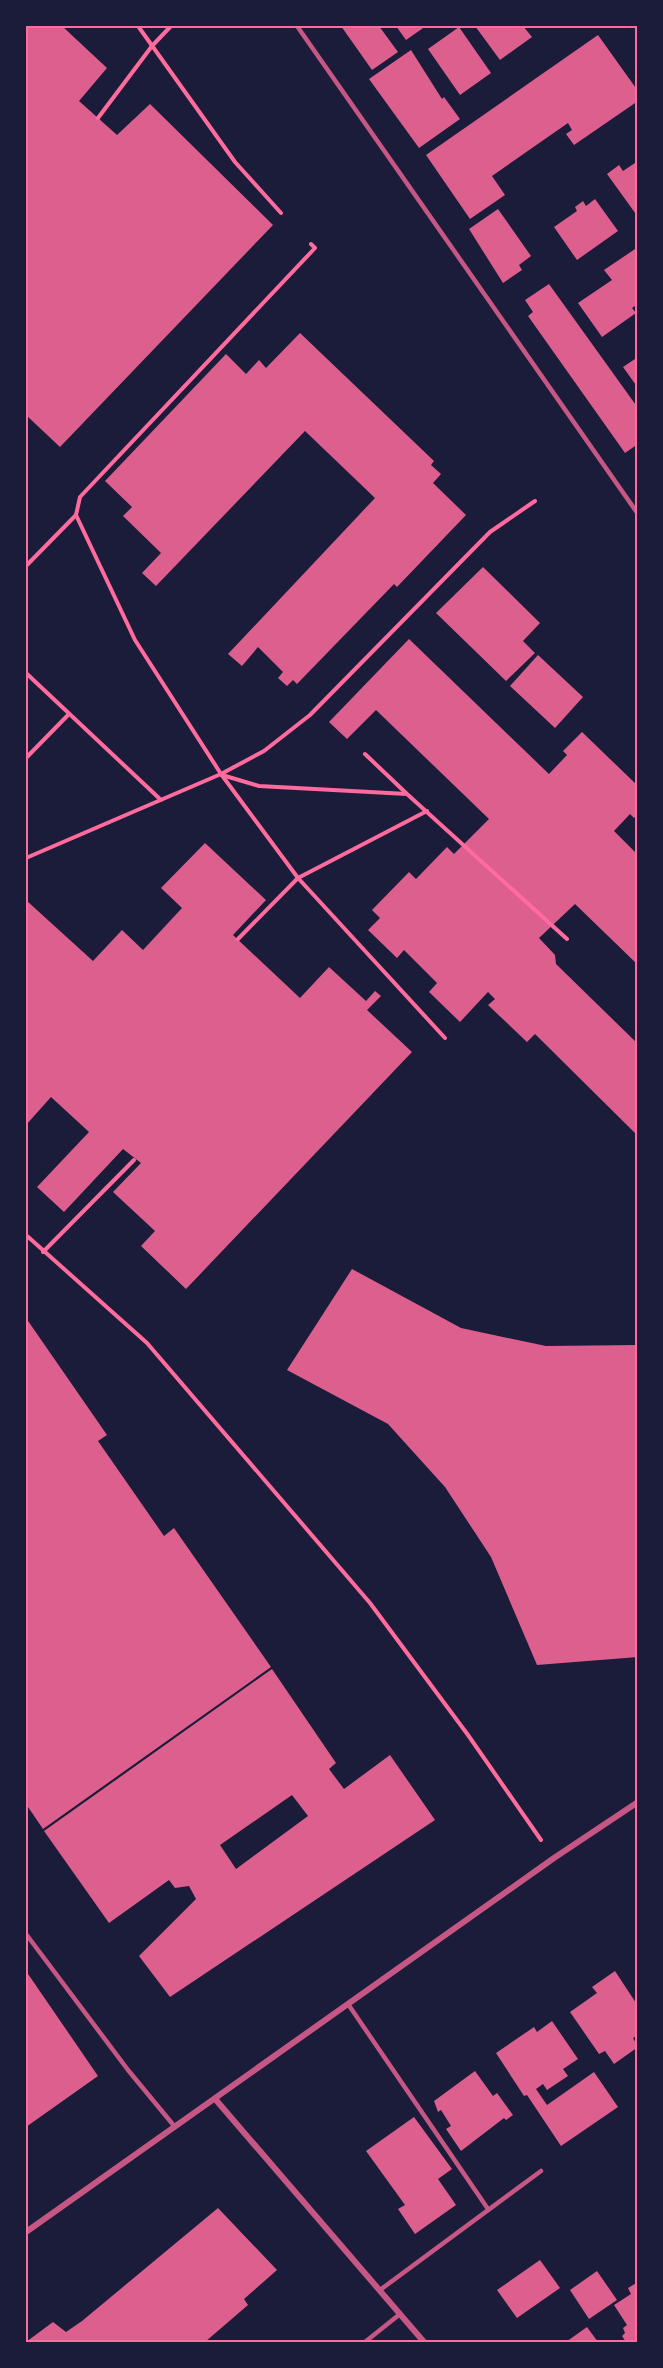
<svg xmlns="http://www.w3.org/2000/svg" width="663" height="2368" font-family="Figtree,sans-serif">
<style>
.building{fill:#dd5f8e;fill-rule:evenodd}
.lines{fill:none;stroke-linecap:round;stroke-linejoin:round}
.path{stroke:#ff6b9d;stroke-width:4}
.service{stroke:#c65784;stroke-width:4.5}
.minor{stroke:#c65784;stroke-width:6}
.neatline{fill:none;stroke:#ff6b9d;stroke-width:2}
</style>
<rect width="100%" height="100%" fill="#1b1b3a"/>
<g class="building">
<path d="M26,26H62L107,68L79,101L117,135L150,104L273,225L60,447L26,415Z"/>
<path d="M341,26H379L398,52L372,70Z"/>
<path d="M396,26H426L406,40Z"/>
<path d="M475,26H523L532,37L500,60Z"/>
<path d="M459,27L491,73L460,95L428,49Z"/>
<path d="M598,35L638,91V101L574,145L566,134L572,130L568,123L492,176L505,195L470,219L426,155Z"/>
<path d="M411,50L442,99L444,97L460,119L419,148L369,79Z"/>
<path d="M638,161V217L607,174L619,165L623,171Z"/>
<path d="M595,199L618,231L577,260L554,227L577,211L575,207L583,201L586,206Z"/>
<path d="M498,209L531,256L519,265L522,270L503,283L469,229Z"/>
<path d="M638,247V304L632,308L636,313L602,337L578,303L612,280L604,270Z"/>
<path d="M549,284L638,408V444L625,453L528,316L533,312L525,300Z"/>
<path d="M300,333L434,461L431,465L441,474L433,483L466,515L397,587L394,584L297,684L293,680L287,686L278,678L283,672L258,647L242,666L228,654L375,498L305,431L156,586L142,573L161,553L123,516L132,507L105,481L226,354L246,374L259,360L266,368Z"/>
<path d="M638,357V388L623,367Z"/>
<path d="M483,567L540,623L523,641L535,653L506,681L436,613Z"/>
<path d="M409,639L549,774L567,755L563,751L582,732L638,786V814L634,818L630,814L614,831L638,855V965L575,904L539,938L555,955L556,964L638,1044V1136L535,1034L527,1042L488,1005L495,999L488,992L460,1022L429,992L437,983L404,950L397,958L368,930L380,918L372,910L409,872L416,879L447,847L454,854L489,819L376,710L347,739L329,722Z"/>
<path d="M538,655L583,697L555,728L510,686Z"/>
<path d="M205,843L266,900L233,935L300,998L329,967L366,1001L375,991L381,996L367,1010L412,1052L186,1289L141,1246L155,1231L113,1192L141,1163L123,1149L64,1212L37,1187L89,1132L51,1097L26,1125V902L27,901L93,961L122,930L143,950L182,908L161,888Z"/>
<path d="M352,1269L461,1328L546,1346L638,1345V1657L537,1665L491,1557L445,1487L388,1424L287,1370Z"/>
<path d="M26,1318L107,1435L98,1441L164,1536L174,1528L271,1667L43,1829L26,1804Z"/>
<path d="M272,1669L336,1763L329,1769L344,1789L390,1755L435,1820L170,1997L139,1956L196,1899L189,1886L175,1888L169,1880L109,1923L44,1831ZM292,1795L308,1816L236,1869L220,1845Z"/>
<path d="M26,1971L98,2076L26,2127Z"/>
<path d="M615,1971L638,2006V2035L633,2038L638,2047L614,2064L605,2051L599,2054L570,2012L597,1993L592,1987Z"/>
<path d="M552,2021L578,2059L563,2069L568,2076L547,2090L543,2084L536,2089L547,2105L594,2072L618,2107L561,2146L527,2095L524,2096L496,2053L534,2027L537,2032Z"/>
<path d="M475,2071L493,2096L497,2093L513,2115L506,2120L504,2118L461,2151L446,2129L451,2126L441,2110L438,2112L434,2101Z"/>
<path d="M414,2117L452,2169L438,2179L456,2205L415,2234L398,2209L405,2205L366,2151Z"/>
<path d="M218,2208L277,2270L244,2299L248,2305L205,2342H26L53,2322L66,2332L82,2321Z"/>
<path d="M540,2260L560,2288L517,2318L497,2290Z"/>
<path d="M597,2271L617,2300L589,2319L570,2290Z"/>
<path d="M638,2282V2342H626L622,2336L625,2333L623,2328L627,2325L614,2305L631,2294L628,2288Z"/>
<path d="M587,2327L598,2342H566Z"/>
</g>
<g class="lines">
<g class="path">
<path d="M138,26L235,162L281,213"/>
<path d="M98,118L152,46L171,26"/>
<path d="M311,244L315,248L80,497L76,515L135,640L221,774L298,878L445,1038"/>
<path d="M26,566L76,515"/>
<path d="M26,673L161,800"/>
<path d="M365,754L406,793"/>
<path d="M26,758L69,714"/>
<path d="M222,775L259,786L407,794L567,939"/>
<path d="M26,858L221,774L264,751L310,715L490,532L535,501"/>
<path d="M238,939L298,878L427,811"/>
<path d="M26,1235L147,1343L370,1603L468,1735L541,1840"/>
<path d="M43,1252L134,1160"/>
</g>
<g class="service">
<path d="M297,26L638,514"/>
<path d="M26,1934L128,2070L175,2127"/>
<path d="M348,2004L488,2209"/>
<path d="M380,2290L541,2171"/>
<path d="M365,2342L400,2314"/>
</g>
<g class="minor">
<path d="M216,2100L424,2342"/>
<path d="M26,2232L554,1858L638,1802"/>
</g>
</g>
<rect width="663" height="2368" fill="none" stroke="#1b1b3a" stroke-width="54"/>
<rect x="27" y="27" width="609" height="2314" class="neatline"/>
</svg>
